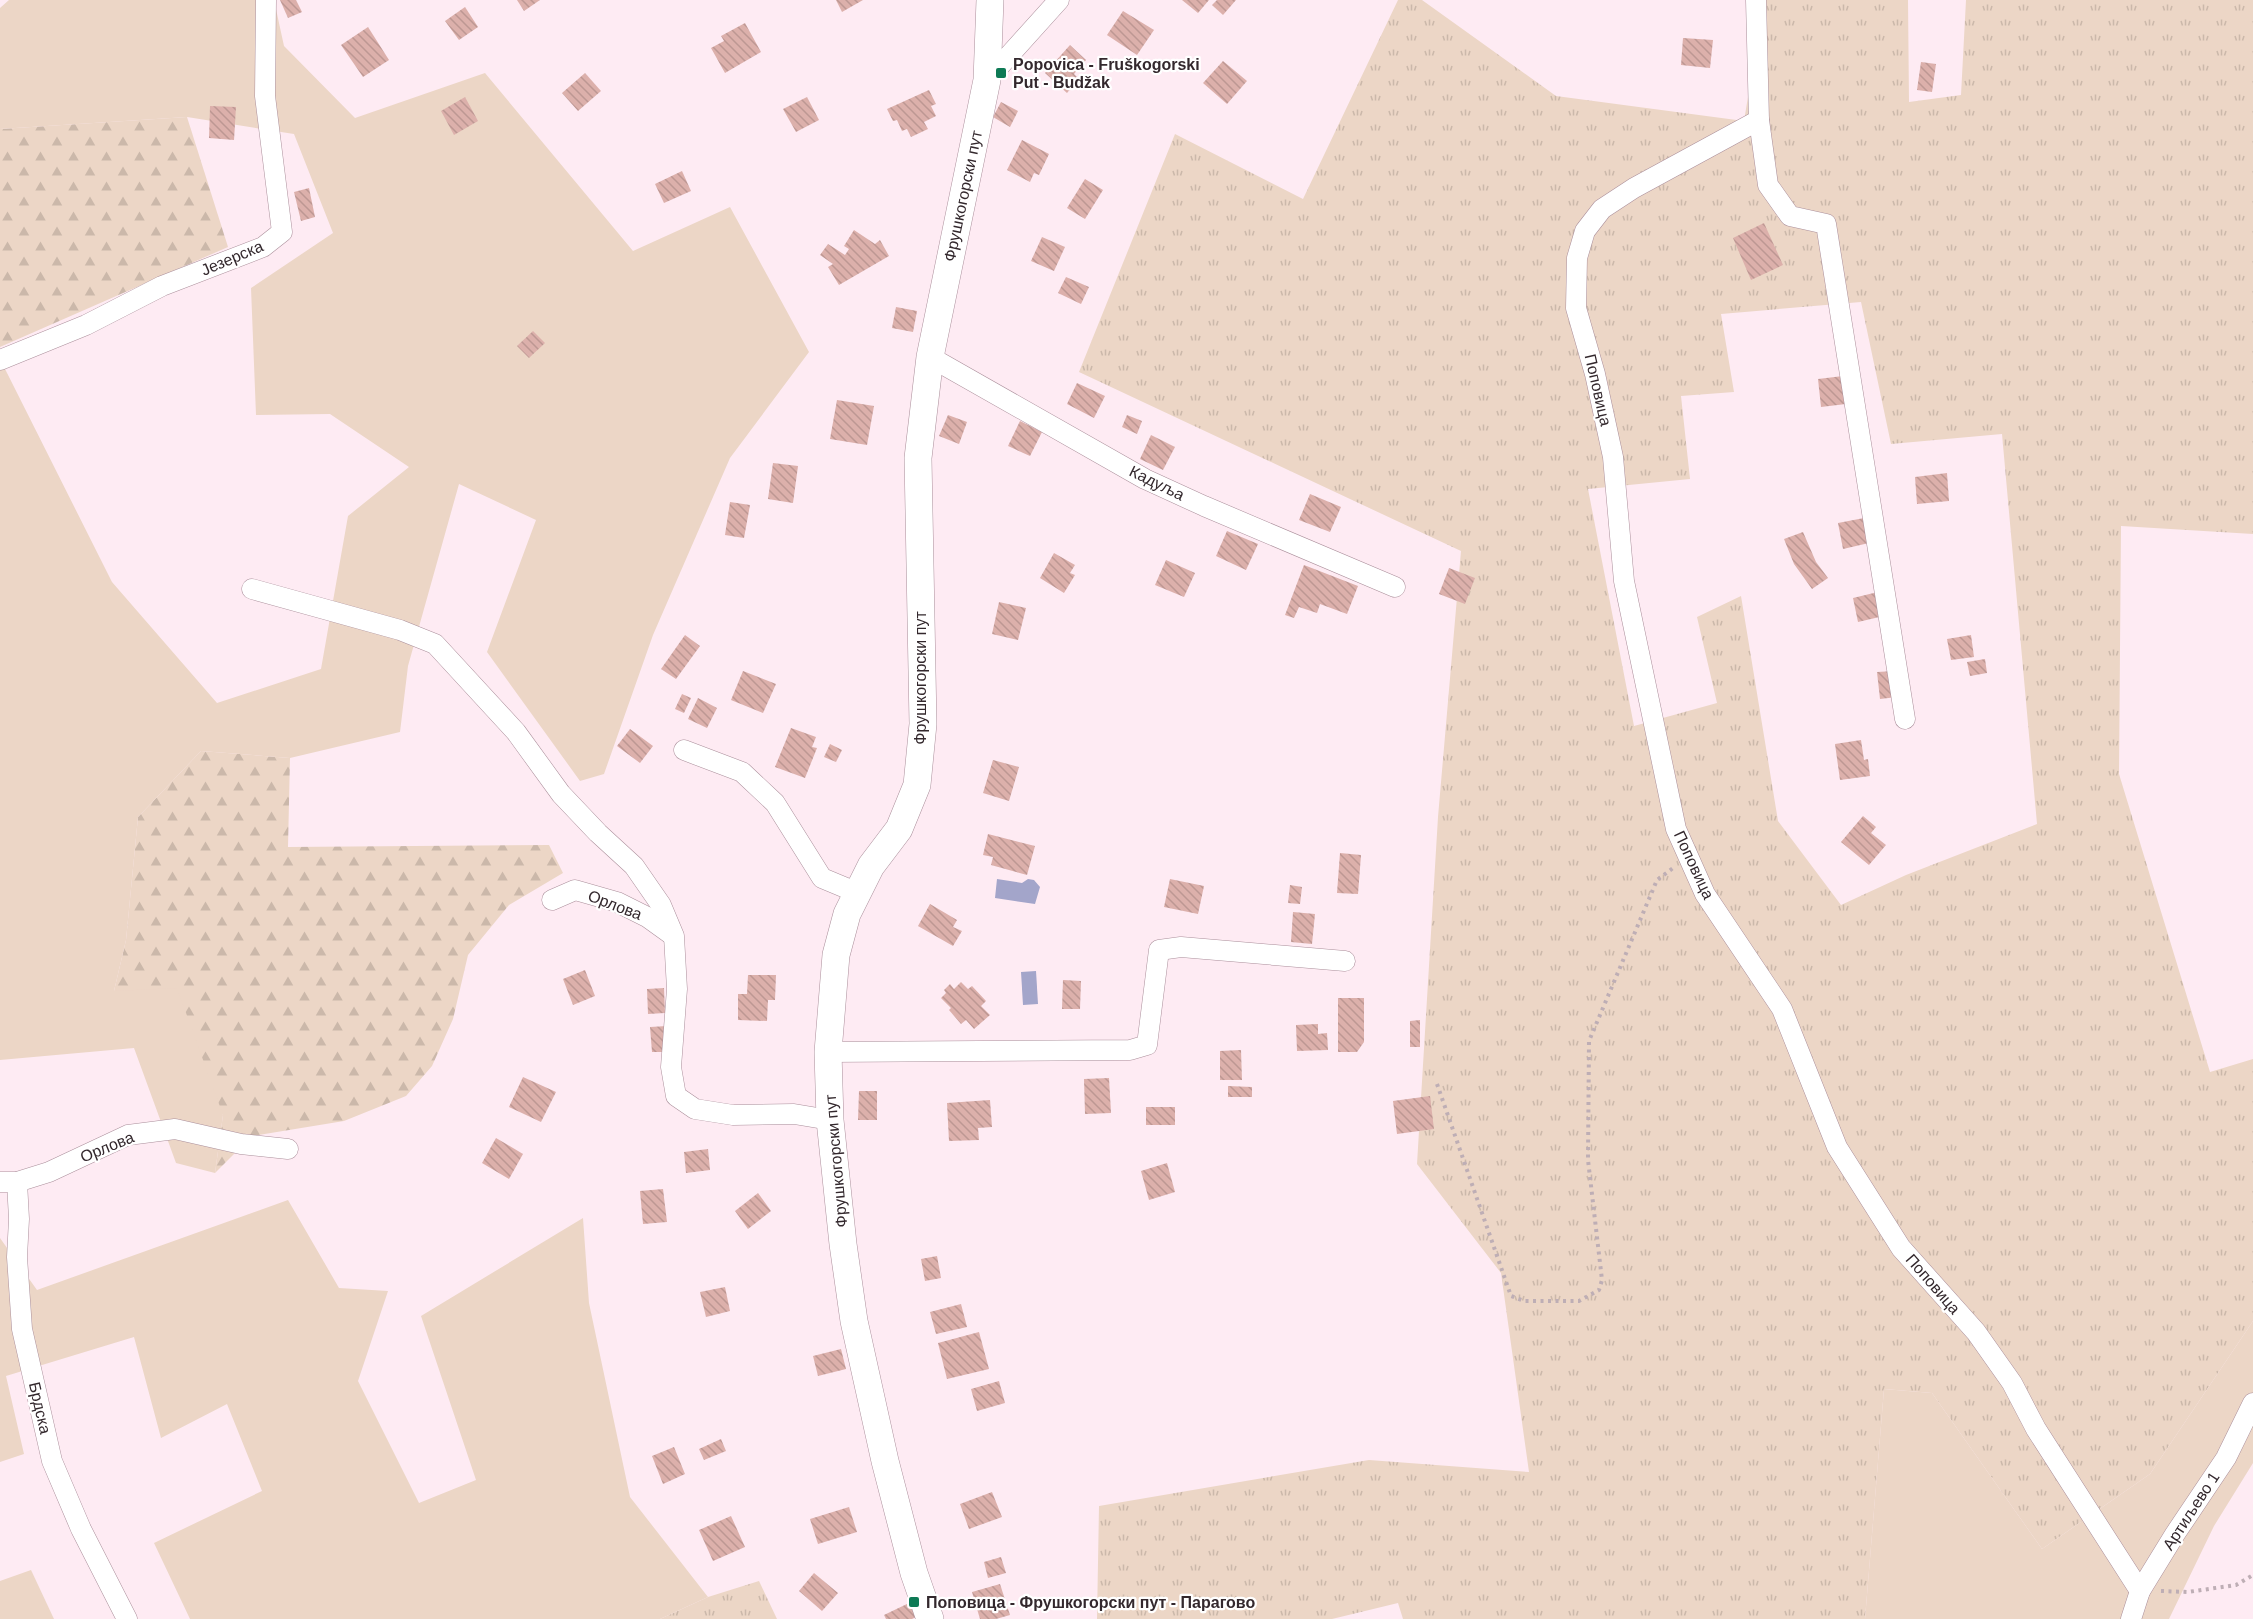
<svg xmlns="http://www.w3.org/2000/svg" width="2253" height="1619" font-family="Arial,sans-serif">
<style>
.grass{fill:url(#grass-tufts);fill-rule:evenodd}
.forest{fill:url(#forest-firs)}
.green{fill:#ecd6c6}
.water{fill:#a3a5ca}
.building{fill:url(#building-back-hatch)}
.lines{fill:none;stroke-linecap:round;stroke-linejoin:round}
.street-casing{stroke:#ab8f9b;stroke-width:21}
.secondary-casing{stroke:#ab8f9b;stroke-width:28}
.path{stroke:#beaeb5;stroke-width:4;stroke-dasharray:3 4.5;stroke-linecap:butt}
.street{stroke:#fff;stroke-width:20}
.secondary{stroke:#fff;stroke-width:27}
.poi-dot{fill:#0e7a55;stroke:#fff;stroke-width:2}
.labels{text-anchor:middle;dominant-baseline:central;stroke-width:4.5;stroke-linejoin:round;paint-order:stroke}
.poi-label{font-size:16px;font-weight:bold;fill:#33282d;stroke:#fff;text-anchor:start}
.street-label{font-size:16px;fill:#33282d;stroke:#fff}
</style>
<defs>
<pattern id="grass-tufts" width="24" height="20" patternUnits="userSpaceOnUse" patternTransform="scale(1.5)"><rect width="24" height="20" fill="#ecd6c6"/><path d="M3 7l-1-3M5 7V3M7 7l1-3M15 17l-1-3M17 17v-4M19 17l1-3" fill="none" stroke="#cbb8aa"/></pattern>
<pattern id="forest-firs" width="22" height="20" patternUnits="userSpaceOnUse" patternTransform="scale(1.5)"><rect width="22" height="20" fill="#ecd6c6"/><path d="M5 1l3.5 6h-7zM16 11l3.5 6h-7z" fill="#cbb8aa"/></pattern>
<pattern id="building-back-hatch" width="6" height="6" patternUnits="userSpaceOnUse" patternTransform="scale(1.5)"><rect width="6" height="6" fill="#dcb0ab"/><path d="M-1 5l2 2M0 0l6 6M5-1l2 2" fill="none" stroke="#bd9793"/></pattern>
</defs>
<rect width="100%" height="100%" fill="#feebf3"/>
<g class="grass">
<path d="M1398,0H1422L1556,96L1744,121L1764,0H1908L1909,102L1961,95L1966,0H2253V534L2121,526L2119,774L2210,1072L2253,1059V1321L2150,1474L2042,1549L1932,1393L1884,1389L1865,1619H1403L1398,1603L1332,1619H1097L1099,1506L1369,1460L1529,1472L1501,1273L1417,1164L1438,817L1461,551L1079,372L1175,134L1303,199ZM1861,302L1891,444L2002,434L2037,824L1906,875L1841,905L1778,821L1741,596L1697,617L1717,703L1634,726L1588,489L1690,479L1681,396L1734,392L1721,314Z"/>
<path d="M759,1581L777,1619H660L708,1597Z"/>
</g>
<g class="forest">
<path d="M187,117L228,247L0,347V129Z"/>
<path d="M201,751L290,758L288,847L549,845L563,873L509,905L468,955L453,1019L432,1066L406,1096L344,1121L252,1136L215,1173L223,1115L114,991L126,940L138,817Z"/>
</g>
<g class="green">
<path d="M9,0H274L284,46L355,118L485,73L633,251L730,207L809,352L730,458L653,635L604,774L580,781L487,652L536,520L459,484L408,666L400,732L290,758L201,751L138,817L126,940L114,991L177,988L223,1115L215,1173L176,1163L134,1048L0,1060V359L112,582L217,703L321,669L348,516L409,467L330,414L256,415L251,288L333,233L294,134L187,117L0,129V8Z"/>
<path d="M288,1200L339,1288L388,1291L358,1381L419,1503L476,1480L421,1316L583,1218L589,1303L630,1497L708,1597L660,1619H190L154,1543L262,1491L227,1404L161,1438L134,1337L6,1376L24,1454L0,1462V1238L37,1290Z"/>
<path d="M2253,1321V1463L2214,1526L2169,1619H1865L1884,1389L1932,1393L2042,1549L2150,1474Z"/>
<path d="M31,1570L54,1619H0V1581Z"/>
</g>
<g class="water">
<path d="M997,879L1022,883L1028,879L1034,880L1040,887L1035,904L995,898Z"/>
<path d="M1036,971L1038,1004L1023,1005L1021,972Z"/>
</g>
<g class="building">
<path d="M280,0H296L302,12L288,18Z"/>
<path d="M517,0H540L524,11Z"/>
<path d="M836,0H863L842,12Z"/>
<path d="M1182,0H1209L1198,13Z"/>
<path d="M1217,0H1236L1223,15L1212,5Z"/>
<path d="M465,7L478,27L459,40L445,21Z"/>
<path d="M1123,11L1154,30L1137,55L1107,35Z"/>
<path d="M745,23L761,52L725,73L711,48L724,41L721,36Z"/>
<path d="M368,27L389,60L363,77L341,45Z"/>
<path d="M1683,38L1713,40L1710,68L1681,65Z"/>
<path d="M1070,45L1086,60L1074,74L1079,79L1067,93L1045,73Z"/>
<path d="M1223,61L1247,81L1227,104L1203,83Z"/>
<path d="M1921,62L1936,64L1932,92L1917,90Z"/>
<path d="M585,73L601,91L578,111L562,93Z"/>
<path d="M929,90L936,104L931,106L936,116L924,122L928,129L911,137L907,129L902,131L897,120L893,121L887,109Z"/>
<path d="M465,97L478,121L454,135L441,111Z"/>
<path d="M807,97L819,120L796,132L783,109Z"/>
<path d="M1001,102L1018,111L1010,127L993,117Z"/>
<path d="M210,106L236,107L234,140L209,138Z"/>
<path d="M1022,140L1049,154L1039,175L1034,173L1030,182L1007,170Z"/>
<path d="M682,171L691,191L664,203L655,184Z"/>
<path d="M1085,179L1103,190L1085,219L1067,208Z"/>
<path d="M309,188L315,217L301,221L294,192Z"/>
<path d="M1764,223L1783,265L1751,280L1733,238Z"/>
<path d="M854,230L875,244L880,240L889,256L839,285L828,267L833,264L820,255L828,244L845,255L849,249L844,246Z"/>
<path d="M1042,237L1065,247L1054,271L1031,261Z"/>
<path d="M1066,277L1089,287L1081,304L1058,293Z"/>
<path d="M896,307L917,311L913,332L892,328Z"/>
<path d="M533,331L545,343L529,358L517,346Z"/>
<path d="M1843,376L1846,404L1821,407L1818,379Z"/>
<path d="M1077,383L1105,396L1094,418L1067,404Z"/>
<path d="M837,400L874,406L867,445L830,439Z"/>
<path d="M948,415L967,422L959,444L939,436Z"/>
<path d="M1127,415L1142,421L1137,434L1122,427Z"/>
<path d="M1020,421L1042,432L1030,456L1008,446Z"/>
<path d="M1151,435L1175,447L1163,470L1140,459Z"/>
<path d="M773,463L798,466L793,503L768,499Z"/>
<path d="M1947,473L1949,501L1917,504L1915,477Z"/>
<path d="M1310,494L1341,507L1330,532L1299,520Z"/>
<path d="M730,502L750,505L744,538L725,535Z"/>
<path d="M1864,518L1869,543L1843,549L1838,523Z"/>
<path d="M1227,531L1258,544L1246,570L1216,556Z"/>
<path d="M1803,532L1816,562L1828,578L1812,589L1794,564L1784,539Z"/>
<path d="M1054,553L1075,565L1070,573L1075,575L1064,593L1040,578Z"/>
<path d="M1166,560L1195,573L1184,597L1155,585Z"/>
<path d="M1304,565L1358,586L1347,614L1320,604L1317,613L1299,607L1294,618L1285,615Z"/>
<path d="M1449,568L1475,578L1465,604L1439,594Z"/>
<path d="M1882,591L1888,615L1858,622L1853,598Z"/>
<path d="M999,602L1026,608L1018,640L992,634Z"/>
<path d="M685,635L700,646L676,679L661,669Z"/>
<path d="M1971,635L1974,657L1951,660L1947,639Z"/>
<path d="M1985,659L1987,673L1970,676L1967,662Z"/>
<path d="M743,671L776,684L763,713L731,700Z"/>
<path d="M1894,671L1897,697L1880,699L1877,672Z"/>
<path d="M682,694L691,698L684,713L675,709Z"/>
<path d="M698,698L717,708L707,728L688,719Z"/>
<path d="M791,728L816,737L812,747L817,748L805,778L775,767Z"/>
<path d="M630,729L653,746L640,763L617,746Z"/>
<path d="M1861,740L1864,760L1868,759L1870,776L1840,780L1835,744Z"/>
<path d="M830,744L842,750L836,762L824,757Z"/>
<path d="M993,760L1019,767L1009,801L983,793Z"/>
<path d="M1863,816L1876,827L1871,833L1886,845L1869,865L1841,842Z"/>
<path d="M988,834L1035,846L1027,875L991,865L993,857L983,855Z"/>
<path d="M1340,853L1361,855L1358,894L1337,893Z"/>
<path d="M1170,879L1204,886L1198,914L1164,907Z"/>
<path d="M1290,885L1302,887L1300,904L1288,903Z"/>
<path d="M930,904L957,920L953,927L962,931L953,946L918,926Z"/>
<path d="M1293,912L1315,914L1312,944L1291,942Z"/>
<path d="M585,970L595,996L573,1005L563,979Z"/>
<path d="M748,975H776L775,1000H768L767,1021L738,1020V994H747Z"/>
<path d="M1063,980L1081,981L1080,1009H1062Z"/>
<path d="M961,982L968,989L972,986L986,1001L981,1006L990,1015L974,1029L966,1020L961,1024L949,1010L951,1008L941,998L946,993L944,990L950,984L954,989Z"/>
<path d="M664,988L665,1013L648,1014L647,989Z"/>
<path d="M1338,998H1364V1042L1357,1052H1338Z"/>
<path d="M1420,1020V1047H1410V1021Z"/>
<path d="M1318,1024V1034L1327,1033L1328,1050L1297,1051L1296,1025Z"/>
<path d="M667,1026L668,1052H652L650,1027Z"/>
<path d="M1241,1050L1242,1080H1220V1051Z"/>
<path d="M523,1077L556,1092L541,1122L509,1107Z"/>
<path d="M1109,1078L1111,1113L1085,1114L1084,1079Z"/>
<path d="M1228,1086L1252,1087V1097H1228Z"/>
<path d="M859,1091H877V1120H858Z"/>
<path d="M1430,1096L1434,1129L1397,1134L1393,1101Z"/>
<path d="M990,1100L992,1127L978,1128L979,1140L949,1141L947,1103Z"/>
<rect x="1146" y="1107" width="29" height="18"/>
<path d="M496,1138L523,1154L509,1179L482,1163Z"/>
<path d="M708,1149L710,1170L686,1173L684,1152Z"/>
<path d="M1167,1163L1175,1192L1149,1200L1141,1171Z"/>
<path d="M663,1189L667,1222L643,1224L640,1191Z"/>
<path d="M758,1193L771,1211L748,1229L735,1211Z"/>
<path d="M937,1256L941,1278L925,1281L921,1259Z"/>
<path d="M725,1287L730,1311L706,1317L700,1292Z"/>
<path d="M961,1304L967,1327L936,1334L930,1312Z"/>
<path d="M979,1332L989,1369L947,1379L938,1343Z"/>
<path d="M841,1349L846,1369L818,1376L813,1356Z"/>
<path d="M999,1381L1005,1403L977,1411L971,1389Z"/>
<path d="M721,1439L726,1451L704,1460L699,1449Z"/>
<path d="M674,1447L685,1474L663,1484L652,1456Z"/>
<path d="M992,1492L1002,1517L969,1529L960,1504Z"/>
<path d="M849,1507L857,1532L818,1544L810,1519Z"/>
<path d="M731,1516L745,1547L713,1561L699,1530Z"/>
<path d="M1001,1557L1006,1573L988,1578L984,1562Z"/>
<path d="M814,1573L838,1593L822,1611L799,1591Z"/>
<path d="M1000,1584L1010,1615L996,1619H980L972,1592Z"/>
<path d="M909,1603L916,1617L912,1619H886L884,1615Z"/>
</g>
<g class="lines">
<defs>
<g id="street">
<path d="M1756,0L1759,120L1768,185L1790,216L1826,224L1905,719"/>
<path d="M987,80L1059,0"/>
<path d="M1759,120L1634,188L1602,209L1585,231L1577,258L1576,308L1595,374L1613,457L1624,581L1676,829L1705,894L1782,1009L1837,1147L1901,1248L1976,1332L2012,1383L2036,1429L2140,1591"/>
<path d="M930,357L1145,479L1204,506L1395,587"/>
<path d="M0,360L86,325L162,286L263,247L282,232L265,96L266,0"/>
<path d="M252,589L400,630L435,644L516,732L561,794L598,833L634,866L661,905L674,936L677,989L671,1067L676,1096L695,1109L733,1115L794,1114L830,1120"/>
<path d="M684,750L742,772L775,803L822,878L858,893"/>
<path d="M552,900L575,890L617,902L647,917L672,935"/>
<path d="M828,1052L1130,1050L1147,1045L1159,950L1181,947L1345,961"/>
<path d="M0,1182H17L49,1172L128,1135L175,1129L241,1144L288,1149"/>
<path d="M17,1182L19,1219L17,1257L22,1329L52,1461L81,1529L127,1619"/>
<path d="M2131,1619L2140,1591L2175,1534L2226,1458L2253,1403"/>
</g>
<path id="secondary" d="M930,1619L914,1573L885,1461L854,1321L843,1244L830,1120L828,1052L836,955L847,914L871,866L899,829L917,785L923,724L918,458L930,357L987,80L990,0"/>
</defs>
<use href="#street" class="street-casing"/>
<use href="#secondary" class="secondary-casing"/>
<g class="path">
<path d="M1437,1084L1511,1296L1524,1301H1579L1599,1290L1602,1280L1588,1160L1589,1041L1657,880L1673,868"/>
<path d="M2161,1591L2188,1592L2236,1585L2253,1575"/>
</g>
<use href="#street" class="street"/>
<use href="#secondary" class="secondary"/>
</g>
<g class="poi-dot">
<rect x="995" y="67" width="12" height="12" rx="3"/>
<rect x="908" y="1596" width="12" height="12" rx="3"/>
</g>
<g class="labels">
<g class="poi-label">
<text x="1013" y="64">Popovica - Fruškogorski<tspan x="1013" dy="18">Put - Budžak</tspan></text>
<text x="926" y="1602">Поповица - Фрушкогорски пут - Парагово</text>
</g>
<g class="street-label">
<text transform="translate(963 196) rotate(-78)">Фрушкогорски пут</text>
<text transform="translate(232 258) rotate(-23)">Језерска</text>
<text transform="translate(1598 390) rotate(77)">Поповица</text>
<text transform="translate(1157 483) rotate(26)">Кадуља</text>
<text transform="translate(920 678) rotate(-90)">Фрушкогорски пут</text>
<text transform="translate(1694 865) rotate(65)">Поповица</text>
<text transform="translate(615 905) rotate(21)">Орлова</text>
<text transform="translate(107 1147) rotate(-22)">Орлова</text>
<text transform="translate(836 1161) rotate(-95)">Фрушкогорски пут</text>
<text transform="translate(1933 1284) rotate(49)">Поповица</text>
<text transform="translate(40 1408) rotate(77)">Брдска</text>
<text transform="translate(2191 1511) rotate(-57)">Артиљево 1</text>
</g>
</g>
</svg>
